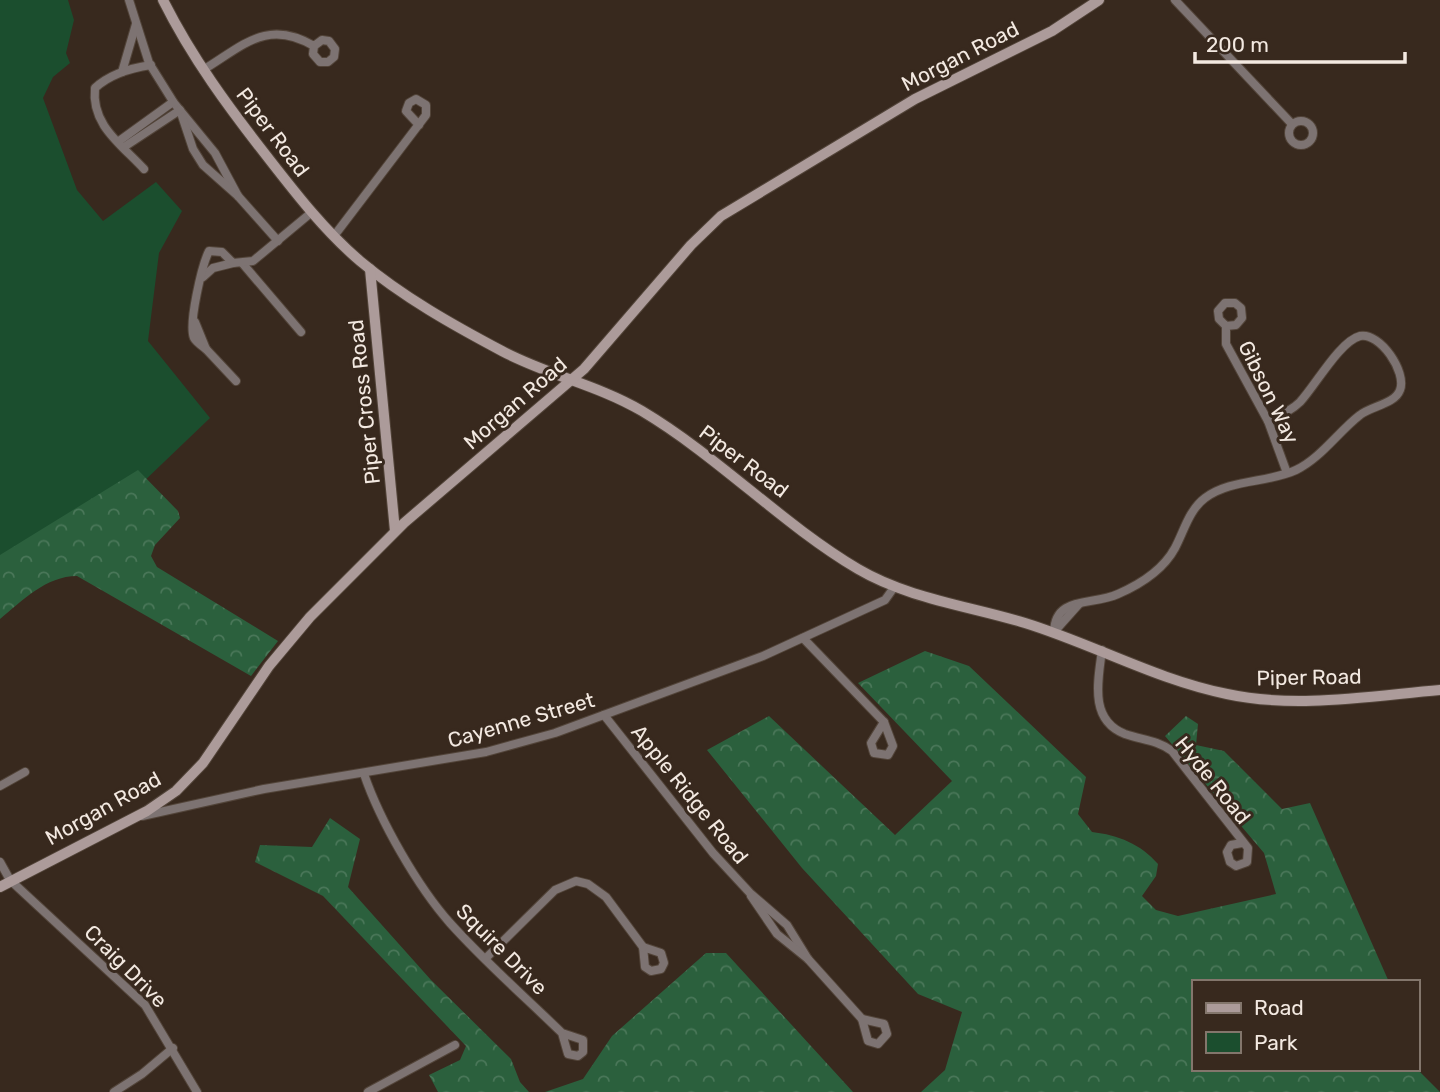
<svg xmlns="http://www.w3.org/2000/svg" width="1440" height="1092" font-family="Rubik,sans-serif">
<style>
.green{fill:#1b4e2e}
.forest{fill:url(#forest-crowns)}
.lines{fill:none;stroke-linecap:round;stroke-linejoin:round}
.street-casing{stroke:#524439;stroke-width:10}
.secondary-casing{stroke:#524439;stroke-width:12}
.street{stroke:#7d7372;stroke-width:8}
.secondary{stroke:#ac9b9a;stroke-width:10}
.labels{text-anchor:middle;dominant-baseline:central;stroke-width:6;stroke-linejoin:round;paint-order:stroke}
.street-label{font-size:21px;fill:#f3e9e1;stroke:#38291e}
</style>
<defs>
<pattern id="forest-crowns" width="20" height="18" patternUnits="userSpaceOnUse" patternTransform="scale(1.75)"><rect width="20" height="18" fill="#2b603d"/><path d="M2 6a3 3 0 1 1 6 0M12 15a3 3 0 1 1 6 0" fill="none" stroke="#4a7759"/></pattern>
</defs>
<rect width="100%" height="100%" fill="#38291e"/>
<path class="green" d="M0,0H68L74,20L66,53L70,63L53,77L43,98L77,190L103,221L156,182L182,211L159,253L148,341L210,418L140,485L0,573Z"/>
<g class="forest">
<path d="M138,470L178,511L180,518L155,545L151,556L157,567L278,641L251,676L77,576C46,576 22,601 0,619V555Z"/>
<path d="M925,651L969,666L1086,777L1078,814L1092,832C1118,835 1141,844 1158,864L1156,876L1142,896L1156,910L1178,916L1276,894L1264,853L1165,736L1186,716L1198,724L1196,745L1224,751L1282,809L1310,803L1389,982H1193V1069H1417L1440,1092H921L945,1070L962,1012L918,994L802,868L707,750L769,716L895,835L952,781L858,683Z"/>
<path d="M330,818L360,839L348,887L431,980L511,1059L520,1082L529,1092H438L429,1075L460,1060L466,1046L323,896L255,862L260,845L312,847Z"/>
<path d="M706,953H726L853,1092H545L583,1079L612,1036Z"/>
</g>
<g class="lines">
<defs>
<g id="street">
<path d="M129,0L149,63L174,103L215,153L238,196"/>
<path d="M1175,0L1291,123"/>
<path d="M203,70C243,46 267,18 314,46L313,54L320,62H328L334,57L335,49L329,41L322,40L314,46"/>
<path d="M122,72L136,24"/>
<path d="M182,116L193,149L203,165L238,196L278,241"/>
<circle cx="1301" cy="133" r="12"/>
<path d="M119,141L173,102"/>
<path d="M124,147L180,110"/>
<path d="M144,169C121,144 91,125 95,88C110,74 131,68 151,65"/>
<path d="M334,236L426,115V105L416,99L409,103L406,111L419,125"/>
<path d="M243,264L301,332"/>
<path d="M203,277L213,268L233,263"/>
<path d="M195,322L206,349C202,346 196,342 194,338C188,324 202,265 209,251L222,252L233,263L253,261L312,212"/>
<path d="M1226,326L1219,319L1218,311L1225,303H1235L1241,308L1242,318L1236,325L1226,326V344L1268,421L1287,473"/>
<path d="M206,349L236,381"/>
<path d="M1054,632C1055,595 1092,606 1118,594C1141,584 1163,570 1175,548C1184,531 1189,510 1205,498C1230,479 1268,483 1296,470C1321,458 1339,431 1360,415C1371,406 1395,404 1400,390C1407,372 1380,332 1360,336C1340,341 1315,386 1300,402C1291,411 1279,416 1268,421"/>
<path d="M1054,632L1079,604"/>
<path d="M803,638L884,722"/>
<path d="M1102,650C1098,681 1089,720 1125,734C1142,740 1157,740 1172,751L1248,848L1247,862L1236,866L1230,862L1227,852L1231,845L1242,843"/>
<path d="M604,715L713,853L750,893L787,925L808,959"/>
<path d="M884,722L893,746L888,755L874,753L871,743Z"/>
<path d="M364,774C380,821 418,887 450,923C485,962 525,997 562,1033L583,1040V1052L578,1056L568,1054L562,1033"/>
<path d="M0,786L25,772"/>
<path d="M142,816L264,789L486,752L555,733L763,656L885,600L895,586"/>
<path d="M0,862L10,880L145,1005L197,1092"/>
<path d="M751,896L777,934L808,959L862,1019"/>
<path d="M643,947L661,953L664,963L661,969L651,971L645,967Z"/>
<path d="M486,958L555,890L576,881L588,884L606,897L643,947"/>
<path d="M862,1019L884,1024L887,1034L878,1044L868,1041Z"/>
<path d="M114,1092L142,1074L173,1048"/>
<path d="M368,1092L455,1045"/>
</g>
<g id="secondary">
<path d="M163,0C192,58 229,108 269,159C297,195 325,231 360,261C403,297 453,325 502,351C547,375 598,385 642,411C719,457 782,524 858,569C909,599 970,606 1025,623C1093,644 1157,680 1227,694C1296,709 1370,696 1440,690"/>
<path d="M370,269L395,531"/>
<path d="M0,887L147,811L176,791L203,763L269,666L310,617L404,523L584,369L691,245L721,216L915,99L1052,31L1099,0"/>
</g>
</defs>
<use href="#street" class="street-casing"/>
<use href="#secondary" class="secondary-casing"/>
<use href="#street" class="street"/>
<use href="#secondary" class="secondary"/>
</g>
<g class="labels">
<g class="street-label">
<text transform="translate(960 56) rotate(-27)">Morgan Road</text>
<text transform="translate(273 132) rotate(53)">Piper Road</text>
<text transform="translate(1269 392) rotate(64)">Gibson Way</text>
<text transform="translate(364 402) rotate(-96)">Piper Cross Road</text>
<text transform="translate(515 403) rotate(-41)">Morgan Road</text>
<text transform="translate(744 461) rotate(37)">Piper Road</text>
<text transform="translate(1309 677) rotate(-1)">Piper Road</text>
<text transform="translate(521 720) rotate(-16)">Cayenne Street</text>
<text transform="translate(1213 780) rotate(51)">Hyde Road</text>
<text transform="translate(690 794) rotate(51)">Apple Ridge Road</text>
<text transform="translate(103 808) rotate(-29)">Morgan Road</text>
<text transform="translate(502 949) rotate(45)">Squire Drive</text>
<text transform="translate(126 966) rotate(45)">Craig Drive</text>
</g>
</g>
<rect x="1192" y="980" width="228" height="91" fill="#38291e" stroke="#83766c" stroke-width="2"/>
<rect x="1206" y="1003" width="35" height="10" fill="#ac9b9a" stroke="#83766c" stroke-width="2"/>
<text x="1254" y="1015" font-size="21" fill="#f3e9e1">Road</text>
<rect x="1206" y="1032" width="35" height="21" fill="#1b4e2e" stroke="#83766c" stroke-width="2"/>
<text x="1254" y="1050" font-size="21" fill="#f3e9e1">Park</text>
<path d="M1195 52v10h210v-10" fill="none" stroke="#f3e9e1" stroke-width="3.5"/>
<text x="1206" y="52" font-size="21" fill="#f3e9e1" stroke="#38291e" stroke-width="5" paint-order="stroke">200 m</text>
</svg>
